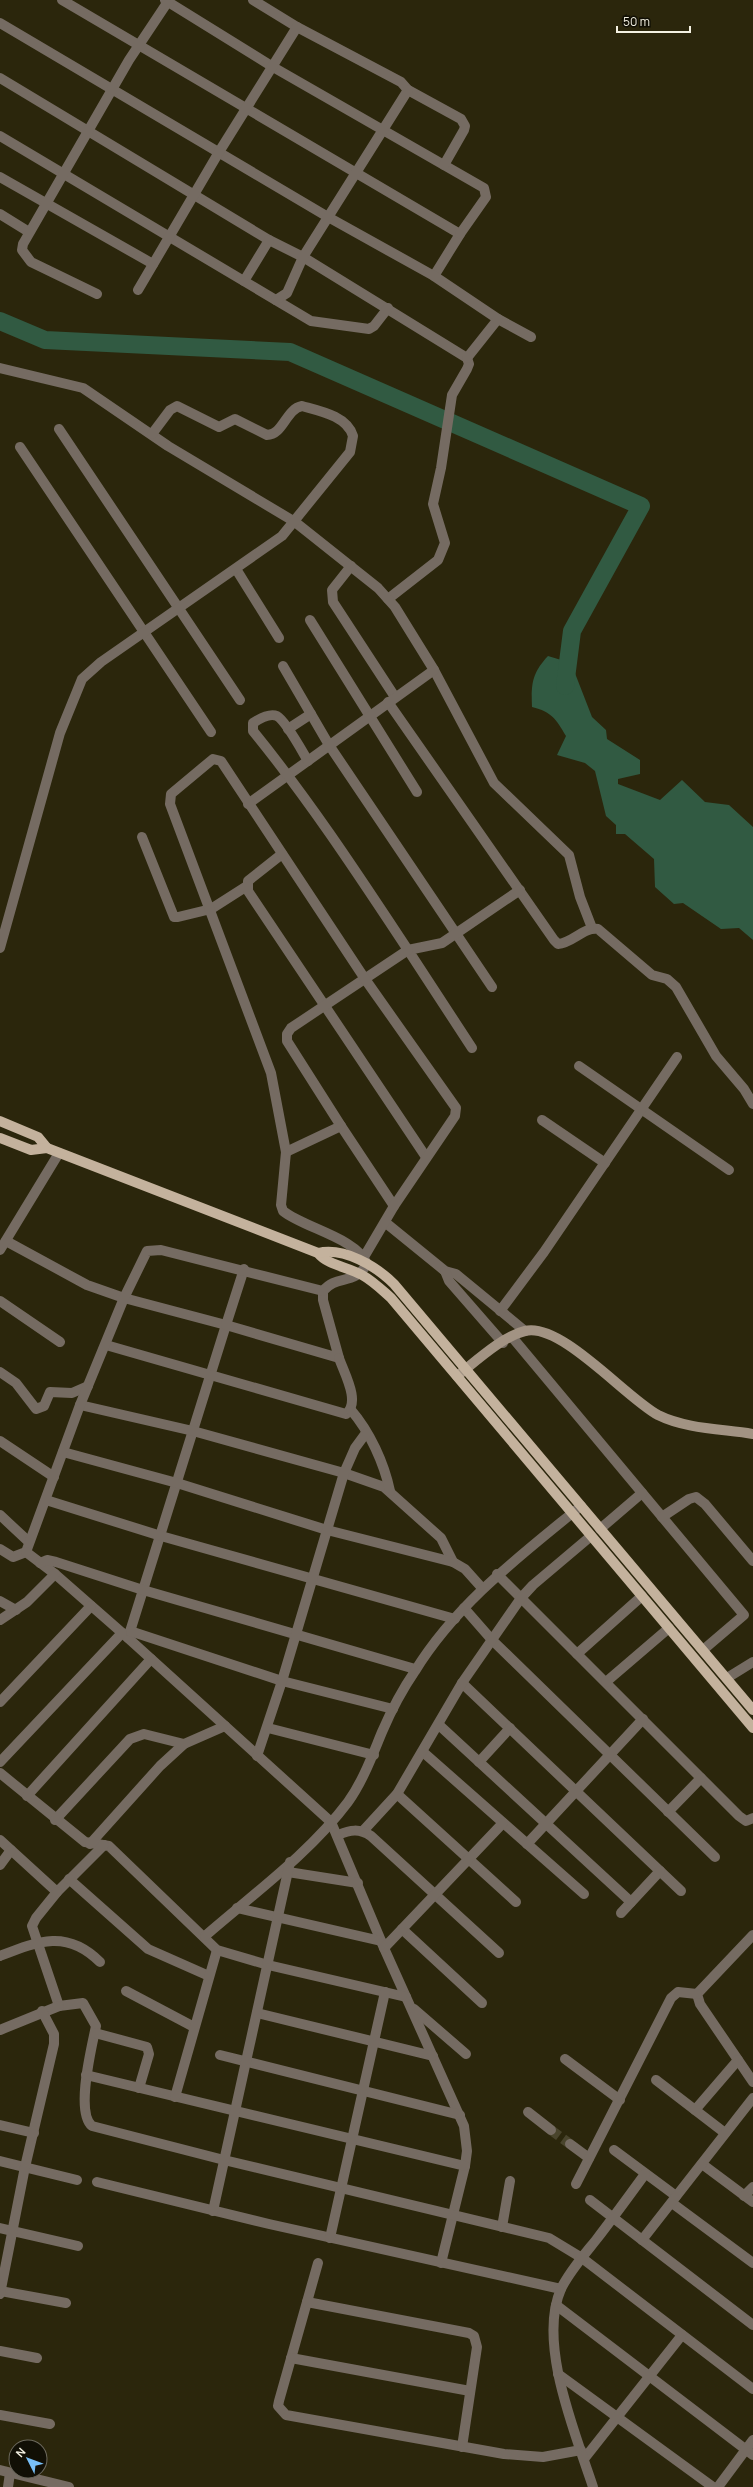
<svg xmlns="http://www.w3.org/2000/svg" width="753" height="2487" font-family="Manrope,sans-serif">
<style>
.water{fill:#315a42}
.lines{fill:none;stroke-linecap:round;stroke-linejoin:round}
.river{stroke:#315a42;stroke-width:18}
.street-tunnel{stroke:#49442c;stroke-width:10;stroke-dasharray:10 5;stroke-linecap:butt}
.street{stroke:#756b62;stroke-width:10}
.secondary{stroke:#a29383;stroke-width:10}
.primary{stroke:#c4b29d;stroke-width:10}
</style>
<rect width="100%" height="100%" fill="#2b260c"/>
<path class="water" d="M548,656L571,663L592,717L606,730L607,739L640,760V774L618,779V784L660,800L682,780L705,802L729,805L753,827V940L739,928L721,929L683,903L674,904L655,887L654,859L625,834H616V825L606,816L595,771L585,763L557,755L566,736C556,719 552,712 532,707C531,684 532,673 548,656Z"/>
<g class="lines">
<path class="river" d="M0,321L45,340L290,352L641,506L572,631L565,686"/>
<path class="street-tunnel" d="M551,2130L570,2144"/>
<g class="street">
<path d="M62,0L460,234L434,276"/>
<path d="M165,0L273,67L484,188L486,197L460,234"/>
<path d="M253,0L297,27L401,82L408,90L461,119L465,126L464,130L444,165"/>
<path d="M0,23L328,217L434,276L498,319L531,337"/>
<path d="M0,78L269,240L303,257L467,358L469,364L467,369L452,395L441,468L433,504L445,543L438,560L388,599"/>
<path d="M0,136L311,321L369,329L374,326L388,308"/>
<path d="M0,177L153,264"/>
<path d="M0,214L29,232"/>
<path d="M244,281L269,240"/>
<path d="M138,290L219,152L297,27"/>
<path d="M97,294L31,262L22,250L23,244L129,60L169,0"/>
<path d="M276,300L287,293L303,257L408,90"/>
<path d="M467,358L498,319"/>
<path d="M0,368L83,388L168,446L295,522L378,588L395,607L434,670L494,783L569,855L580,897L592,928"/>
<path d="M59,429L240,700"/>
<path d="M20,447L211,732"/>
<path d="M351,566L332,590L333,602L395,697"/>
<path d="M236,569L279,638"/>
<path d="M310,620L417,792"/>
<path d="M283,666L329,745L492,987"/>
<path d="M388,702L554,940L558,944C573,943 583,927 598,929L652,975L667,979L676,987L716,1056L744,1089L753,1104"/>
<path d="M288,729L311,714"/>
<path d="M248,804L434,670"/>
<path d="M142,837L174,917H178L211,909L247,886"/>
<path d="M282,854L248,881V891L426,1157"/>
<path d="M0,948L60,733L82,679L101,662L282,536L350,452L353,436C347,416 320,411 302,406C286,409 283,435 267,435L235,419L219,427L177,406L170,410L152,434"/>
<path d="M472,1048L408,950L442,943L520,890"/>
<path d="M579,1066L729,1170"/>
<path d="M542,1120L605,1163"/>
<path d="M341,1126L394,1206"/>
<path d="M286,1152L341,1126L287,1041V1034L291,1028L408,950C359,876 310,801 253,731V723C259,719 270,713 277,716C286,721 302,751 308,761"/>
<path d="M386,1223L445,1271L456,1274L525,1331"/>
<path d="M6,1241L87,1285L124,1298L226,1325L128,1638"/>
<path d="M0,1250L59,1153"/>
<path d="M244,1269L226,1325L339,1358L323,1300V1291C337,1274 354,1286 367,1264C357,1238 304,1228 283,1211L281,1205L286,1152L271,1073L170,804L171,794L213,759L221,761L365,979L456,1108L455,1116L394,1206L364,1257"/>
<path d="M445,1271L449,1281L503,1343"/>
<path d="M0,1301L60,1342"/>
<path d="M500,1311L544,1252L677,1057"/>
<path d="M512,1337L744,1615L703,1650"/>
<path d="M106,1345L346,1414C361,1402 344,1373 339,1358"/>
<path d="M0,1372L16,1383L36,1409L44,1406L50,1392L72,1393L88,1386"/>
<path d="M80,1405L193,1431L344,1473L384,1487L441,1538L453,1562L465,1569L482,1588"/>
<path d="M351,1410C370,1432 384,1463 390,1491"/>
<path d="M0,1441L54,1477"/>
<path d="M63,1452L177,1483L327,1530L453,1562"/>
<path d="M46,1500L161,1536L455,1619"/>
<path d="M0,1515L29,1542"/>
<path d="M662,1517L689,1499L696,1497L705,1504L753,1561"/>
<path d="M600,1529L642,1493"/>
<path d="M0,1549L13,1557L26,1552L80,1405L124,1298L147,1251L161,1250L323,1291"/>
<path d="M26,1552L55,1574L128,1638L331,1822L384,1948L464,2126L467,2151L465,2166L441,2263"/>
<path d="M40,1563L47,1560L56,1562L143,1590L415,1669"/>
<path d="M497,1574L739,1816L746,1821L753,1818"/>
<path d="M0,1601L16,1610"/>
<path d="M464,1608L492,1640L715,1857"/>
<path d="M0,1620L27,1602L55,1574"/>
<path d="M130,1631L282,1681L393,1709"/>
<path d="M577,1654L642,1596"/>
<path d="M727,1678L753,1662"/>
<path d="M606,1682L669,1628"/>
<path d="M462,1683L681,1891"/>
<path d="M0,1702L91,1606"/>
<path d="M439,1725L631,1902"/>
<path d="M268,1728L374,1755"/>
<path d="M423,1752L584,1894"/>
<path d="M257,1756L282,1681L344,1473L355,1448L366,1433"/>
<path d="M0,1762L122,1633"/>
<path d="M479,1762L510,1728"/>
<path d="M0,1773L85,1842L109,1846L217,1950L268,1965L406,1997"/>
<path d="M397,1794L516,1902"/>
<path d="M27,1796L151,1659"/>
<path d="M668,1812L701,1778"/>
<path d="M55,1820L130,1739L144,1734L184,1744"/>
<path d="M363,1831L397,1794L462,1683L521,1598L533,1585L591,1536"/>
<path d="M338,1835C350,1830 359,1828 371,1836L499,1953"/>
<path d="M0,1840L57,1892L104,1845"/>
<path d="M90,1844L160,1766L184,1744L225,1726"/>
<path d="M527,1844L643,1719"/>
<path d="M0,1865L11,1850"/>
<path d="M288,1872L358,1883"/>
<path d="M69,1879L148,1949L209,1976"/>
<path d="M57,1892L36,1918L32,1926L59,2006L83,2003L96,2026C92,2046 75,2112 92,2126L224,2160L549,2238L582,2258L753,2389"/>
<path d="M237,1908L381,1941"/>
<path d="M621,1913L660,1871"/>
<path d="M402,1929L482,2003"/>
<path d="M753,1935L697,1994L700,2004L753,2082"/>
<path d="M205,1936C252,1895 310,1853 348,1802C363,1781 372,1756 382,1732C391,1711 402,1690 415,1671C457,1603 520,1556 581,1506"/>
<path d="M384,1948L503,1823"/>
<path d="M0,1956C38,1941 67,1929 100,1962"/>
<path d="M126,1991L194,2027"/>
<path d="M414,2009L466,2054"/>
<path d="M257,2013L433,2056"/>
<path d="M0,2030L59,2006"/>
<path d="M95,2033L147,2047L149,2054L139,2088"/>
<path d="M220,2055L460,2115"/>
<path d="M565,2059L620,2100"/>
<path d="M86,2075L465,2166"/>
<path d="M656,2080L725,2133"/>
<path d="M175,2097L217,1950"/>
<path d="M695,2110L738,2060"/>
<path d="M528,2112L551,2130"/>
<path d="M0,2125L34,2133"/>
<path d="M570,2144L589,2158"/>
<path d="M614,2150L676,2196"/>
<path d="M0,2161L77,2180"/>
<path d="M702,2164L753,2202"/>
<path d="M97,2182L269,2224L561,2289"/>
<path d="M576,2184L671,1998L678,1992L697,1994"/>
<path d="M744,2196L753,2187"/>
<path d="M590,2200L753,2325"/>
<path d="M672,2203L753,2263"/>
<path d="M213,2211L290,1862"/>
<path d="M502,2227L510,2181"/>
<path d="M0,2228L78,2246"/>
<path d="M330,2238L385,1992"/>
<path d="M642,2240L753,2098"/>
<path d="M318,2263L279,2401L278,2406L286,2415L504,2454L543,2457L581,2450"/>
<path d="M0,2291L66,2303"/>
<path d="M0,2294L25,2167L54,2044V2034L42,2011"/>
<path d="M307,2302L469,2333L474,2336L477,2347L462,2447"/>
<path d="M556,2305L753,2455"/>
<path d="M0,2351L37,2358"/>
<path d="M291,2358L470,2391"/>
<path d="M558,2374L713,2487"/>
<path d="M0,2415L50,2424"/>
<path d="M584,2459L682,2335"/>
<path d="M0,2470L69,2487"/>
<path d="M8,2487L10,2473"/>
<path d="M593,2487C576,2435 537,2343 561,2289C569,2272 584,2255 596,2240C613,2218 629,2196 645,2174"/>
<path d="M718,2487L753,2440"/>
</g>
<path class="secondary" d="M457,1376C475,1362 503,1336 525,1331C561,1322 626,1398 658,1415C686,1429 723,1429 753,1434"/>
<g class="primary">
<path d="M0,1121L38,1137L47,1148"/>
<path d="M0,1138L31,1150L47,1148L318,1253C327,1265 348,1267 362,1275C373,1281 382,1290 391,1298L753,1728"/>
<path d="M318,1253C344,1247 376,1266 394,1284L753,1710"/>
</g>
</g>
<g transform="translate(28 2459) rotate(312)"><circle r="19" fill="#110f05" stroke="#6c695d"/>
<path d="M0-3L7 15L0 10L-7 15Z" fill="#78bff7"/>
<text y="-6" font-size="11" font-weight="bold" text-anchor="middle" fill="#f4f1e2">N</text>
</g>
<path d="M617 26v6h73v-6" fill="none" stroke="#f4f1e2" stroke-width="2"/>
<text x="623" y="26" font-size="12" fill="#f4f1e2" stroke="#110f05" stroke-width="3" paint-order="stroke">50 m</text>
</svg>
